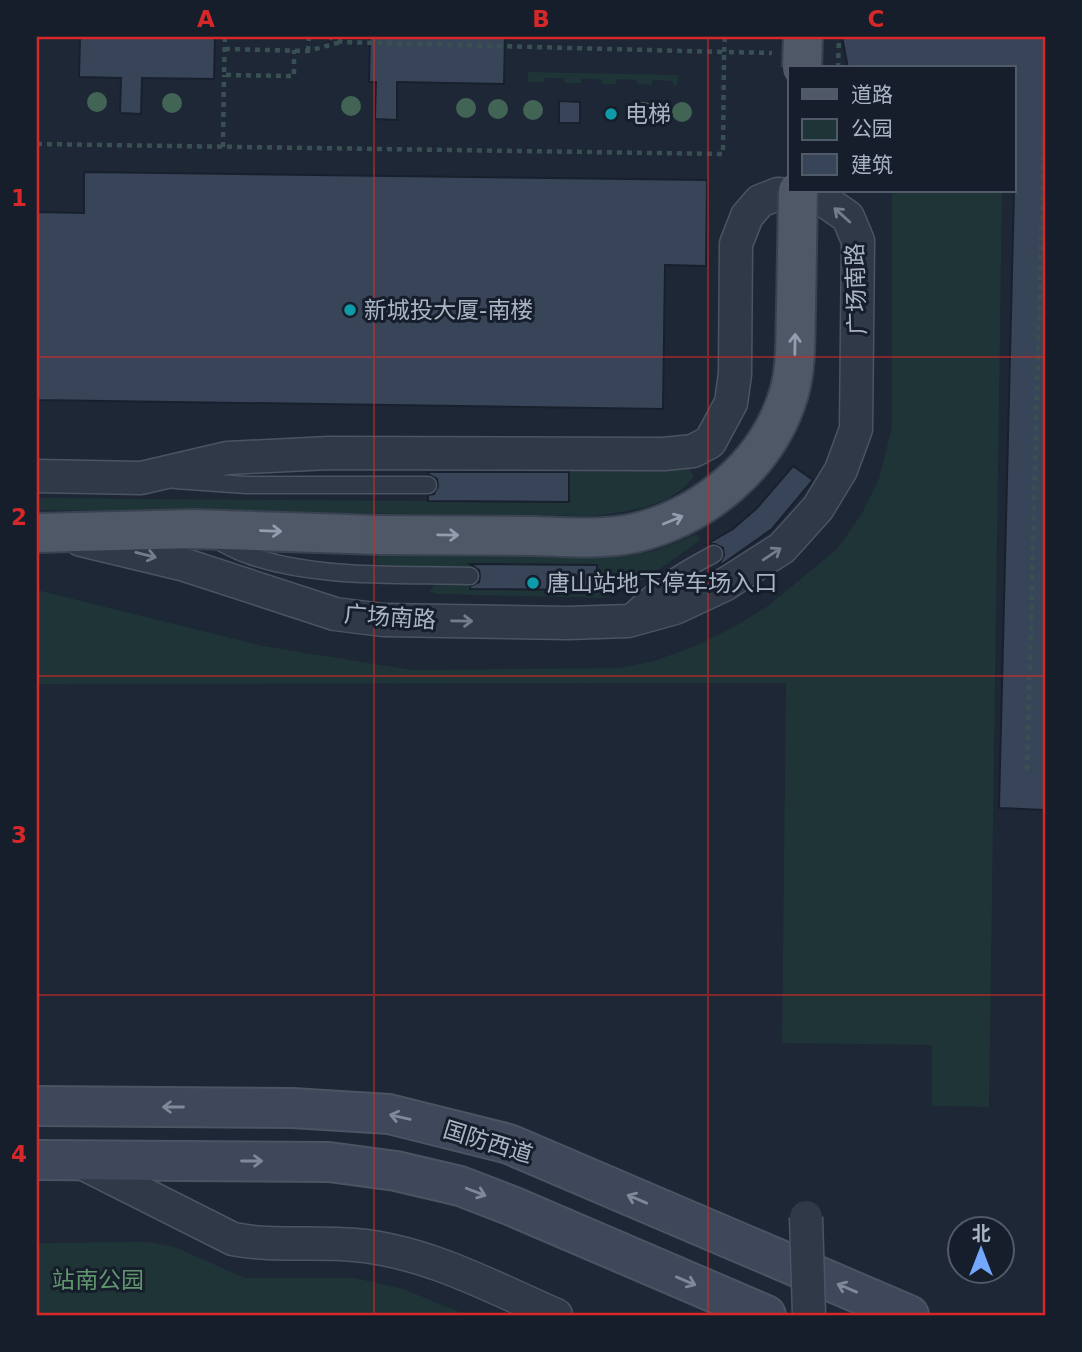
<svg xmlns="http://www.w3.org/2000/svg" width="1082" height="1352" font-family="'DejaVu Sans','Noto Sans SC',sans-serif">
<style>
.green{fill:#1f3437}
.building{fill:#384558;stroke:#18202d;stroke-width:2}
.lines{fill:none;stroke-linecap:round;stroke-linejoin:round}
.service-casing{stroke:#4b5462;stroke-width:19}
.minor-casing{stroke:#4b5462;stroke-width:35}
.secondary-casing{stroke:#4b5462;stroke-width:42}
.primary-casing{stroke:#394250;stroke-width:42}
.path{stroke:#395052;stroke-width:4.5;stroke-dasharray:5 5;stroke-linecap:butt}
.service{stroke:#303947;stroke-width:16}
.minor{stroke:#303947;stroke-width:32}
.secondary{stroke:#3e485a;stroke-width:38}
.primary{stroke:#4e5867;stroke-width:38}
.minor-bridge-casing{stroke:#4b5462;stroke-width:35;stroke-linecap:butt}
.primary-bridge-casing{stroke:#394250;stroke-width:42;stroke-linecap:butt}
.minor-bridge{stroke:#303947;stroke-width:32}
.primary-bridge{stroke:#4e5867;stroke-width:38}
.tree{fill:#426454}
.oneway{stroke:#737d8c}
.oneway2{stroke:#929dae}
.oneway3{stroke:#7e899a}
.grid{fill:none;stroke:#d62828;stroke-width:2;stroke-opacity:0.55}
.culture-dot{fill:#0f9aa8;stroke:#161e2b;stroke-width:2.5}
.labels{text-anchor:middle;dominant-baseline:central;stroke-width:6;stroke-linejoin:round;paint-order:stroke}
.poi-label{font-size:23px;fill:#a9b4c5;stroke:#161e2b;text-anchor:start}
.street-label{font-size:23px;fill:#a9b4c5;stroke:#161e2b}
.park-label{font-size:23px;fill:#60966d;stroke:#161e2b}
.neatline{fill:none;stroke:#d62828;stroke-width:2.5}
.grid-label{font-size:23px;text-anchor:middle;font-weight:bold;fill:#d62828}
</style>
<rect width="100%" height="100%" fill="#1d2736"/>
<g class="green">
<path d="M528,72L678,75L677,85H673L672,81L653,80L652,85L637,84L636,80L617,79L616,84H602L601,79H581V83H565L564,78H544V82H528Z"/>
<path d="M892,191H1002L989,1107L932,1106V1045L782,1043L786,683L37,684V590L263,646L412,670L619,668L654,661L693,647L732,628L768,606L837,549L861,515L879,479L892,427Z"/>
<path d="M428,462L688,466L694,476C673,507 628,511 594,516L37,510V498L427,501Z"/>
<path d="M697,534L700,540C669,563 639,586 602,598L436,594L429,591L436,584H464V568L383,567L373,561L383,553L630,556L657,550Z"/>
<path d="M148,1242L175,1247L245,1278H355L403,1289L467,1315H37V1243Z"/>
</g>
<g class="building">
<path d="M80,37H215L214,79L142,78L141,114L120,113L121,78L79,77Z"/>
<path d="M370,37H505L504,84L397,82V120L375,119L376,82H369Z"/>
<path d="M842,37H1045V810L999,808L1014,191V68H848Z"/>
<path d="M559,101L580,102V123H559Z"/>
<path d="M84,172L707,180L706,266L665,265L663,409L37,400V212L84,213Z"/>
<path d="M793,466L813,480L772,529L721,565L720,563L724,555L723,548L715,544H707L733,529L757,508Z"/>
<path d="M428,472H569V502L428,501V495L434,494L438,486L437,479L428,474Z"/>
<path d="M470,564L597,565V590L470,589V586L479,582L480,576L479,570Z"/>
</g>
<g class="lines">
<defs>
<g id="service">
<path d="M175,480L246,485H428"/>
<path d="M218,541C228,546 238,552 248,555C315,579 399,574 470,576"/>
<path d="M628,614C658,586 678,573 714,554"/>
</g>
<g id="minor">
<path d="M37,476L141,478L227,458L329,453L664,454L693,451L710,442L731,403L735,374L736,244L747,216L760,201L778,194L822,199L848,217L858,241L856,429L841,470L818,508L782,548L724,585L675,608L628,621L568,623L383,620L335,614L185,565L81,540"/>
<path d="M78,1161L233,1239C273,1247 314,1241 355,1245C426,1251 492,1287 556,1315"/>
</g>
<g id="secondary">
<path d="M37,1106L292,1108L389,1114L509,1144L909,1315"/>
<path d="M37,1160L329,1162L396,1171L460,1186L512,1206L766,1315"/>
</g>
<path id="primary" d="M37,533L194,529L380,535"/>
</defs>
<use href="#service" class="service-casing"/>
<use href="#minor" class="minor-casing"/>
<use href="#secondary" class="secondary-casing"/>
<use href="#primary" class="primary-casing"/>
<g class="path">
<path d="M225,37L224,75L294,76V50"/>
<path d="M725,37L724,52L772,53"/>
<path d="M225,49L308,51L341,42"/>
<path d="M308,51L309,37"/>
<path d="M838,68L839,37"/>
<path d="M37,144L723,154L724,52L342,42L329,37"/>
<path d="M223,147L224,75"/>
<path d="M1027,770L1045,93"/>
</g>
<use href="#service" class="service"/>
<use href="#minor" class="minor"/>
<use href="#secondary" class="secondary"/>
<use href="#primary" class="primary"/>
<defs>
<path id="minor-bridge" d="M806,1217L809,1315"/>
<g id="primary-bridge">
<path d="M802,68L803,37"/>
<path d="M380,535C431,535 482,536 534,536C566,537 603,540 635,533C705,516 768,464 789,393C797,365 795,336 796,308C797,269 797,230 798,191"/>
</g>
</defs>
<use href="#minor-bridge" class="minor-bridge-casing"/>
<use href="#primary-bridge" class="primary-bridge-casing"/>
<use href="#minor-bridge" class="minor-bridge"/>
<use href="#primary-bridge" class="primary-bridge"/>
</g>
<g class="tree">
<circle cx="97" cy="102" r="10"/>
<circle cx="172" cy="103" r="10"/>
<circle cx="351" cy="106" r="10"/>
<circle cx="466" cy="108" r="10"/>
<circle cx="498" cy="109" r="10"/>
<circle cx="533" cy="110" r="10"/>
<circle cx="644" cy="112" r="10"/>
<circle cx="682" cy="112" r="10"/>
</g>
<defs><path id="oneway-shaft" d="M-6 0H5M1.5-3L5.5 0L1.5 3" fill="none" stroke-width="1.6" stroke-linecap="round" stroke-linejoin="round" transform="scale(1.75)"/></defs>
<g class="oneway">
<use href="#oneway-shaft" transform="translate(842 215) rotate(-138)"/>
<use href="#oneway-shaft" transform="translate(772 554) rotate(-34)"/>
<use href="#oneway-shaft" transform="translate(146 555) rotate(14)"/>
<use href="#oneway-shaft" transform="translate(462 621) rotate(1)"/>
</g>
<g class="oneway2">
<use href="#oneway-shaft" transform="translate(795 344) rotate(-89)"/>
<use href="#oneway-shaft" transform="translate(673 520) rotate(-22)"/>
<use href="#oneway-shaft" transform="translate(271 531) rotate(2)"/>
<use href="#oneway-shaft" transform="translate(448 535) rotate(1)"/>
</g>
<g class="oneway3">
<use href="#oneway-shaft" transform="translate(173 1107) rotate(-180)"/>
<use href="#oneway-shaft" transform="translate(400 1117) rotate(-167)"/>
<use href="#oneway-shaft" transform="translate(252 1161)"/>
<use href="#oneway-shaft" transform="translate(476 1192) rotate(21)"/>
<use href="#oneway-shaft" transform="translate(637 1199) rotate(-157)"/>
<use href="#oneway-shaft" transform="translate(686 1281) rotate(23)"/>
<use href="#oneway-shaft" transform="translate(847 1288) rotate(-157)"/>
</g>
<path class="grid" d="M374,37V1315M708,37V1315M37,357H1045M37,676H1045M37,995H1045"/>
<g class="culture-dot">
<circle cx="611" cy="114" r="7"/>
<circle cx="350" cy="310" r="7"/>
<circle cx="533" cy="583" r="7"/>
</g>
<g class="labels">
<g class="poi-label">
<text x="625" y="114">电梯</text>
<text x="364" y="310">新城投大厦-南楼</text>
<text x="547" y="583">唐山站地下停车场入口</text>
</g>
<g class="street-label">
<text transform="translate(856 289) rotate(-92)">广场南路</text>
<text transform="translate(390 617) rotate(4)">广场南路</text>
<text transform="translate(488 1142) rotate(17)">国防西道</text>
</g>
<g class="park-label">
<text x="98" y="1280">站南公园</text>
</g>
</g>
<rect width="1082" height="1352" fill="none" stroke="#161e2b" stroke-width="77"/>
<rect x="788" y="66" width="228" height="126" fill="#161e2b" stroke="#515a69" stroke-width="2"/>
<rect x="802" y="89" width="35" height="10" fill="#4e5867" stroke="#515a69" stroke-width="2"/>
<text x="851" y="102" font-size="21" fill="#a9b4c5">道路</text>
<rect x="802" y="119" width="35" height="21" fill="#1f3437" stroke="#515a69" stroke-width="2"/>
<text x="851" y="136" font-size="21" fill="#a9b4c5">公园</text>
<rect x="802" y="154" width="35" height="21" fill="#384558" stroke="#515a69" stroke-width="2"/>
<text x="851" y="172" font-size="21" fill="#a9b4c5">建筑</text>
<g transform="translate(981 1250)"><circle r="33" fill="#161e2b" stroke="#515a69" stroke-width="2"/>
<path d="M0-5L12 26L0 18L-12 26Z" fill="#74a8ff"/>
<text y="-10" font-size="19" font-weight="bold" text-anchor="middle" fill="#a9b4c5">北</text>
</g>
<rect x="38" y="38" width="1006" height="1276" class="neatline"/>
<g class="grid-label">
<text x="206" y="27">A</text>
<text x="541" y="27">B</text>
<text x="876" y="27">C</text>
<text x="19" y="206">1</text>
<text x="19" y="525">2</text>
<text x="19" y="843">3</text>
<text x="19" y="1162">4</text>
</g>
</svg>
